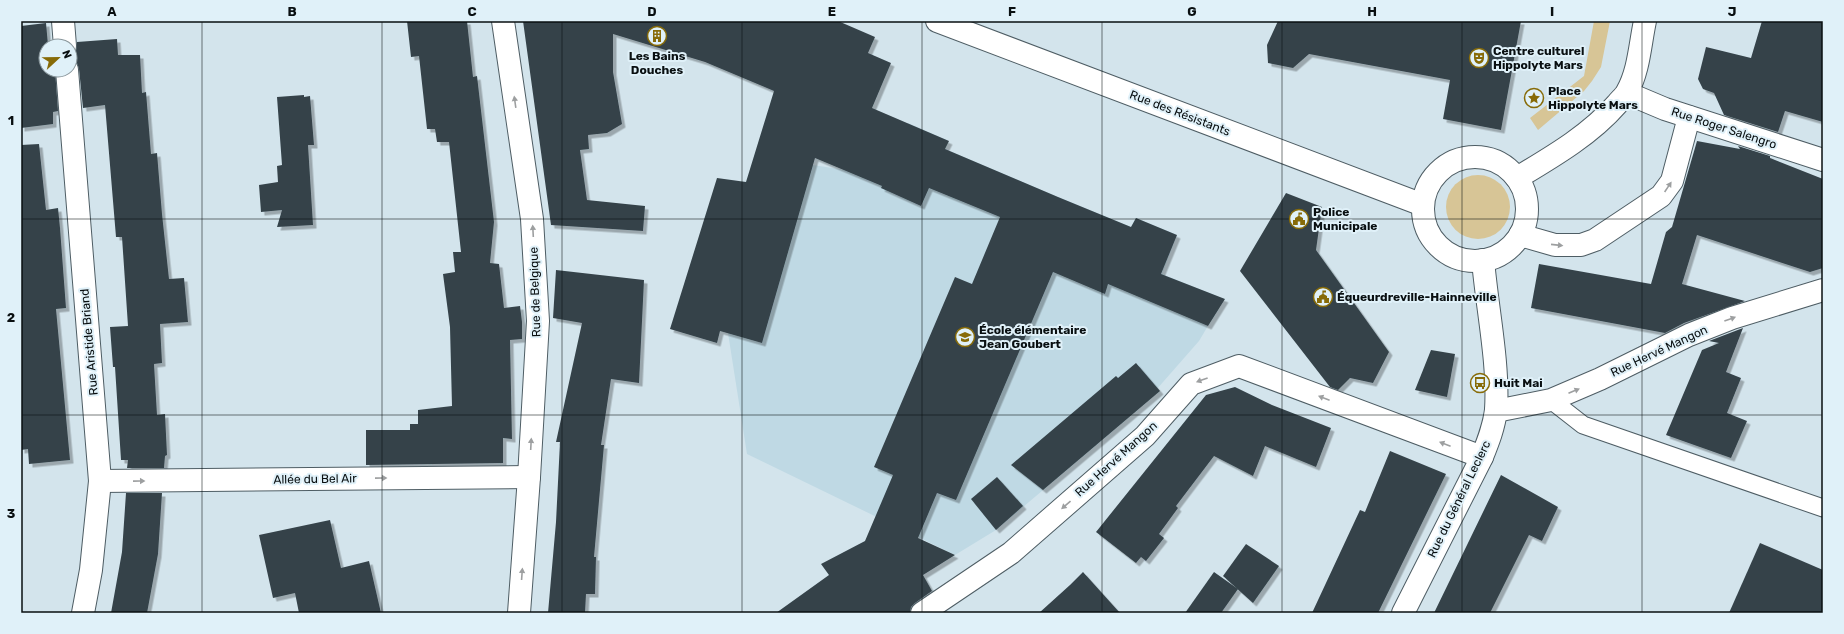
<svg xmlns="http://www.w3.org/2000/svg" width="1844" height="634" font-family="Rubik,sans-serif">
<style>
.built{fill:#bfd9e4}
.green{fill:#d7c596}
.building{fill:#35434a;filter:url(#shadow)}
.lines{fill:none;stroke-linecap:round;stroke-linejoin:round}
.lane-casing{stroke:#4e5d64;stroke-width:19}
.street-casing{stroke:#4e5d64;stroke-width:24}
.secondary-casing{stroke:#4e5d64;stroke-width:24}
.lane{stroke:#fff;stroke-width:17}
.street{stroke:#fff;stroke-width:22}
.secondary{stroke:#fff;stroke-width:22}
.oneway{fill:#9d9fa0}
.grid{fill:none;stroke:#090f11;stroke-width:1;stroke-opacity:0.55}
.labels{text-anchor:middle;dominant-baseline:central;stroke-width:4;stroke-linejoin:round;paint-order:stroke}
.poi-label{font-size:12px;font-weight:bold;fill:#090f11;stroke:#e0f1f9;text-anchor:start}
.street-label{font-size:12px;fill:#090f11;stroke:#e0f1f9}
.neatline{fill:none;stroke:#090f11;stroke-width:1.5}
.grid-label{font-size:13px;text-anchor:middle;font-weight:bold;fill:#090f11}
</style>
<defs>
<filter id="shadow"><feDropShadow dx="3.5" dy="3.5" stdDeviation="0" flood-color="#0004"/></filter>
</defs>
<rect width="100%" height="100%" fill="#d3e4ec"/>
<path class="built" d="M908,123L949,141L945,149L1058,197L1131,227L1136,218L1177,235L1162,274L1224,299L1199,341L1142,406L996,530L955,555L747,454L728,333L780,157L813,165L845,170L892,161Z"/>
<g class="green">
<path d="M1594,21H1610L1601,67L1592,81L1584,91L1538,130L1530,118L1584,76Z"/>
<circle cx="1478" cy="207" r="32"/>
</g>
<g class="building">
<path d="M407,21H467L473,77L477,76L494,222L490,263L499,264L504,308L520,306L522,322V339L510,340L512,439L503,438V463L366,465V430H410V424H418V410L452,406L450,327L443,274L455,272L453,252H461L449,142H437L435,129H427L419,56L411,57Z"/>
<path d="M523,21H838L875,37L868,53L891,63L872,108L949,141L945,149L1058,197L1131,227L1136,218L1177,235L1161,274L1225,299L1208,326L1108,284L1105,294L1053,272L956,500L937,493L918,538L955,555L923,575L932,591L915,603L911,607L910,613H776L829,575L821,564L865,541L893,475L874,467L955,277L972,284L1000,217L929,188L921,206L881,188L882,186L815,158L762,343L720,331L717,343L670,329L717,178L746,182L774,91L705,62L613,34V72L622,124L607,133L588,135L589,149L580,150L587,200L645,206L643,231L551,225Z"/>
<path d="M1278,21H1521L1501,130L1443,119L1450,80L1309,54L1293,68L1268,63L1267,45Z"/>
<path d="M1762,21H1823V122L1785,111L1778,132L1724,115L1714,93L1703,89L1698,79L1706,47L1751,58Z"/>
<path d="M46,23L48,45L52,44V46H46V70H55L58,111L53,112V124L21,128V26Z"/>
<path d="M117,39L118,55H140L142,93L146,92L151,154L157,153L162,214L169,279L184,278L188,322L160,324L162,363L154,364L157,415L165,414L167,455L165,456L164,468H127L128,460H121L115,367H113L110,327L128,326L122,237H116L105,105L83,108L79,69L77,63L70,58L76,51L77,42Z"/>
<path d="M304,95V97L310,96L314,145H308L313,225L277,227L282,210L261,212L259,185L278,182L277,166L282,165L277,97Z"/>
<path d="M1697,141L1740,149L1738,146L1770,156V158L1823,179V268L1810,272L1697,235L1682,284L1745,301L1684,323L1665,333L1531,308L1539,264L1651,284L1666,232L1672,227Z"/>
<path d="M39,144L46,210L58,208L60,228L66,308L56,309L70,460L29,464L28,449L21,450V145Z"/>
<path d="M1286,193L1322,207L1316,250L1389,352L1373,383L1350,378L1338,390L1330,387L1240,271Z"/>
<path d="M556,270L644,280L639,383L611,379L601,445H604L594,557H596L595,594H586L585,613H548L556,522L560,442H556L582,323L553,318Z"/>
<path d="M1743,328L1726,372L1741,378L1727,413L1747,421L1731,458L1666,435L1702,350L1719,343L1709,341Z"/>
<path d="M1431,350L1455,354L1447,397L1415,390Z"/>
<path d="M1136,363L1160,391L1043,490L1011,465L1116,376L1118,378Z"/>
<path d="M1235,387L1272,405L1331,428L1316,467L1265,446L1253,476L1214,456L1176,506L1178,508L1159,534L1164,538L1146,561L1141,557L1136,563L1096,532L1206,395Z"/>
<path d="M1390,451L1446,474L1378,613H1312L1360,510L1365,512Z"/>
<path d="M1501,475L1558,507L1542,541L1529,535L1490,613H1434Z"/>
<path d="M997,477L1023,506L996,530L971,499Z"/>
<path d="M126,493H162L158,554L147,613H111L122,552Z"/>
<path d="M330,520L341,568L369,561L381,613H299L295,593L273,598L259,535Z"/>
<path d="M1760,543L1823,570V613H1729Z"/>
<path d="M1246,544L1279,566L1253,603L1223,576Z"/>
<path d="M1083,572L1120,613H1039L1070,585Z"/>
<path d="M1214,572L1238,589L1221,613H1185Z"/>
</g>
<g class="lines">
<defs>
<path id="lane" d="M1551,400L1583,425L1823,508"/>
<g id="street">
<path d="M63,21L65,46"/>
<path d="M503,21L532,219L538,321L529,477L519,613"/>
<path d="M67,70L100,481L91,570L83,613"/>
<path d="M1520,235L1555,245H1581L1595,240L1661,196L1672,181L1689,117"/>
<path d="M1496,411L1551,400L1600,379L1689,335L1732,318L1823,290"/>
<path d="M100,481L529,477"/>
<path d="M922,613L1011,553L1145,436L1191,384L1239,366L1482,457"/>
</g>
<g id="secondary">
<path d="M937,21L1423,205"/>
<path d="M1627,93L1665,109L1823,160"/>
<circle cx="1475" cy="209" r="52"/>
<path d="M1517,178C1552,157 1590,135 1617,104C1620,100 1625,96 1627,92C1639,71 1640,44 1645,21"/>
<path d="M1403,613L1482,457C1488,442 1494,427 1496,410C1499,363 1487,308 1483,260"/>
</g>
</defs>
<use href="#lane" class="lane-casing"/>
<use href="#street" class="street-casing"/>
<use href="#secondary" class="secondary-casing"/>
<use href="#lane" class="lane"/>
<use href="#street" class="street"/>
<use href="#secondary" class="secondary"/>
</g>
<defs><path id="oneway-solid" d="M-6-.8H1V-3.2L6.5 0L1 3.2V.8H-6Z"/></defs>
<g class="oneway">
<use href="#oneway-solid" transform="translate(515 102) rotate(-98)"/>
<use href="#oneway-solid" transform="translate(1668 187) rotate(-56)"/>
<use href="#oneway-solid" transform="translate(533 231) rotate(-93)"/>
<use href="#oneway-solid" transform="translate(1557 245) rotate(6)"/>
<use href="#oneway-solid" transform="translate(1730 319) rotate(-20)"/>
<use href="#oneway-solid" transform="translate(1202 380) rotate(160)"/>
<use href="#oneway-solid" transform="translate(1574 391) rotate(-23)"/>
<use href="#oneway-solid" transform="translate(1324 398) rotate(-159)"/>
<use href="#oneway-solid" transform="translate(531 444) rotate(-87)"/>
<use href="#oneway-solid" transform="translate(1445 444) rotate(-159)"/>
<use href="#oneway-solid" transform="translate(381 478) rotate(-1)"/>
<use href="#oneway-solid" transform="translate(139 481) rotate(-1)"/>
<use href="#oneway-solid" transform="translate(1066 505) rotate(139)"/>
<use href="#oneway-solid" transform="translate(522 574) rotate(-86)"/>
</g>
<path class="grid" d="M202,21V613M382,21V613M562,21V613M742,21V613M922,21V613M1102,21V613M1282,21V613M1462,21V613M1642,21V613M21,219H1823M21,415H1823"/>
<defs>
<symbol id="building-ring" viewBox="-11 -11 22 22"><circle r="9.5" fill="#e0f1f9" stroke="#876b08" stroke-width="1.5"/><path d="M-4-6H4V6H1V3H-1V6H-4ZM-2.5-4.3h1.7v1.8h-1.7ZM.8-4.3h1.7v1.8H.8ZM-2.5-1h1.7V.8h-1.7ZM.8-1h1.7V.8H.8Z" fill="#876b08"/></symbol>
<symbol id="theatre-ring" viewBox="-11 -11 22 22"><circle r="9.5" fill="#e0f1f9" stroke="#876b08" stroke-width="1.5"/><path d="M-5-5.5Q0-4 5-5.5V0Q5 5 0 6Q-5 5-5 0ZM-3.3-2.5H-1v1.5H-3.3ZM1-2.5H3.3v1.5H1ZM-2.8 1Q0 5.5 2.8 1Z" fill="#876b08"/></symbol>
<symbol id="sight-ring" viewBox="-11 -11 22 22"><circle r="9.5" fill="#e0f1f9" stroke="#876b08" stroke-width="1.5"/><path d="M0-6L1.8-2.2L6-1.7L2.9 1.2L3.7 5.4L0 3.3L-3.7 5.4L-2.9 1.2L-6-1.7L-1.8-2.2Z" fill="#876b08"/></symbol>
<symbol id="civic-ring" viewBox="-11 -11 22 22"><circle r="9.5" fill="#e0f1f9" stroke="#876b08" stroke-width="1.5"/><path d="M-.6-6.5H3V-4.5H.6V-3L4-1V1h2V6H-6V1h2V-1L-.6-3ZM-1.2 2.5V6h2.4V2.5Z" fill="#876b08"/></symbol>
<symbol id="school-ring" viewBox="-11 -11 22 22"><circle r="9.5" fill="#e0f1f9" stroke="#876b08" stroke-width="1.5"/><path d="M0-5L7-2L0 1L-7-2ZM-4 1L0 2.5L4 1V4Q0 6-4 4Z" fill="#876b08"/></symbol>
<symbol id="bus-ring" viewBox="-11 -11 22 22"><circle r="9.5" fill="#e0f1f9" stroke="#876b08" stroke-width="1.5"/><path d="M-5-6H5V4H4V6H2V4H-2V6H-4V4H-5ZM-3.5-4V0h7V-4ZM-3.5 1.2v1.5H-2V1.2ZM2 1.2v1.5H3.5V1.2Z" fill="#876b08"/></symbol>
</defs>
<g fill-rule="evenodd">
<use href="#building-ring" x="646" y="25" width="22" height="22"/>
<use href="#theatre-ring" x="1468" y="47" width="22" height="22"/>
<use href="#sight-ring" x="1523" y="87" width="22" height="22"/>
<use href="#civic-ring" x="1288" y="208" width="22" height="22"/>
<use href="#civic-ring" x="1312" y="286" width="22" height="22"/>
<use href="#school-ring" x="954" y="326" width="22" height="22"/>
<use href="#bus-ring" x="1469" y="372" width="22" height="22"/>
</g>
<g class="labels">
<g class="poi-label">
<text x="1493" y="51">Centre culturel<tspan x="1493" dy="14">Hippolyte Mars</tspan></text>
<text x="657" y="56" text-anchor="middle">Les Bains<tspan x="657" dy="14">Douches</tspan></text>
<text x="1548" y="91">Place<tspan x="1548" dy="14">Hippolyte Mars</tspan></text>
<text x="1313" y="212">Police<tspan x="1313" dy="14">Municipale</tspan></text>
<text x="1337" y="297">Équeurdreville-Hainneville</text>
<text x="979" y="330">École élémentaire<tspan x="979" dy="14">Jean Goubert</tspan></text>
<text x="1494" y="383">Huit Mai</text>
</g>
<g class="street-label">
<text transform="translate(1180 113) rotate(21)">Rue des Résistants</text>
<text transform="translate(1724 128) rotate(18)">Rue Roger Salengro</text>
<text transform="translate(535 292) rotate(-92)">Rue de Belgique</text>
<text transform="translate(89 342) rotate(-95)">Rue Aristide Briand</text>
<text transform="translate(1659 351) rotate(-25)">Rue Hervé Mangon</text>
<text transform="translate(1116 459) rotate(-42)">Rue Hervé Mangon</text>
<text transform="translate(315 479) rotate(-1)">Allée du Bel Air</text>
<text transform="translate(1459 499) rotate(-64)">Rue du Général Leclerc</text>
</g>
</g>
<rect width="1844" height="634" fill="none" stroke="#e0f1f9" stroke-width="44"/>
<g transform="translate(58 58) rotate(68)"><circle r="19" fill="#e0f1f9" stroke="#8a979c"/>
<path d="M0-3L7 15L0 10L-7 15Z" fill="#876b08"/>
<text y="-6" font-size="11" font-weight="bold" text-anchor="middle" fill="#090f11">N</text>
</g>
<rect x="22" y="22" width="1800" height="590" class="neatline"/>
<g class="grid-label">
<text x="112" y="16">A</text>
<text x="292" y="16">B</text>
<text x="472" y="16">C</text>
<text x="652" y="16">D</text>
<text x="832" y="16">E</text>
<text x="1012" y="16">F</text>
<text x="1192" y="16">G</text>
<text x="1372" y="16">H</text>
<text x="1552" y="16">I</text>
<text x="1732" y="16">J</text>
<text x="11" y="125">1</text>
<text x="11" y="322">2</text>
<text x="11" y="518">3</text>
</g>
</svg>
